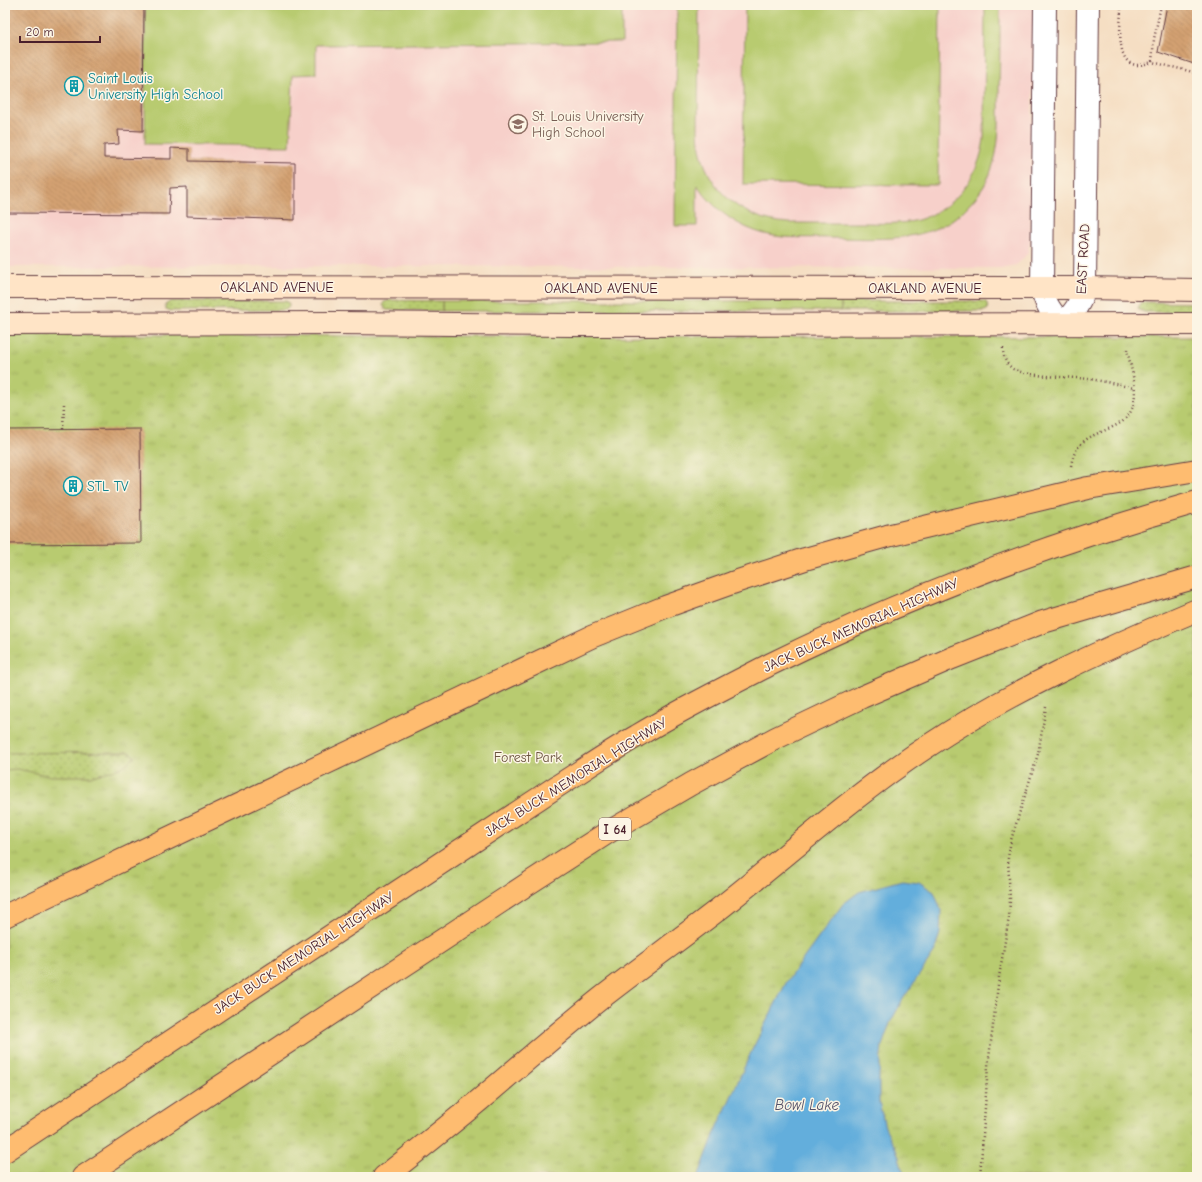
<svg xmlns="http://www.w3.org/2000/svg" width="1202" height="1182" font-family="'Comic Neue',sans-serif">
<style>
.built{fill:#f7d0ca}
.grass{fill:#b8cb6f;stroke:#81754d}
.park{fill:url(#park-tufts);stroke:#81754d}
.garden{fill:url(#garden-dots);stroke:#81754d}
.water{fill:#64aedc;stroke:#576684}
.building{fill:url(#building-back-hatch)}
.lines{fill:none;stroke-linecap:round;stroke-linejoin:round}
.street-casing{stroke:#643c42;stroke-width:24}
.secondary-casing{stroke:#643c42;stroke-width:24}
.highway-casing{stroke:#643c42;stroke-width:24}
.path{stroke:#643c42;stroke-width:2.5;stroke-dasharray:1 3;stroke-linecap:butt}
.street{stroke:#fff;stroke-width:22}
.secondary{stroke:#ffe4c6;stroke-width:22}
.highway{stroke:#febc70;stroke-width:22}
.labels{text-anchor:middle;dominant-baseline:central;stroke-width:3;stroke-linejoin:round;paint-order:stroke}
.shield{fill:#fcf5e5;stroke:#7f5f63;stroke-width:1}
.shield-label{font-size:13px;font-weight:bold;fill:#4a1f2b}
.culture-label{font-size:14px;fill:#0d838f;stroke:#fcf5e5;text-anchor:start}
.education-label{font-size:14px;fill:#785e54;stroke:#fcf5e5;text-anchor:start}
.street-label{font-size:14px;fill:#4a1f2b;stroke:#fcf5e5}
.park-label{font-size:14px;fill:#6b533f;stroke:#fcf5e5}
.water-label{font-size:15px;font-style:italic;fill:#535169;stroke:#fcf5e5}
</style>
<defs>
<pattern id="park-tufts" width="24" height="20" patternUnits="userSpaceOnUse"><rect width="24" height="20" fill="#b8cb6f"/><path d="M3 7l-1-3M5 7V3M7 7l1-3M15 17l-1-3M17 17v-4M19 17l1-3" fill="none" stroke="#a0ae60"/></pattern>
<pattern id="garden-dots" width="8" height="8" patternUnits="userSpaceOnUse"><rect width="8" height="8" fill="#b8cb6f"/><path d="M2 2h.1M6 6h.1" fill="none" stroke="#a0ae60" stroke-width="1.8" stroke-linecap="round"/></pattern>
<pattern id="building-back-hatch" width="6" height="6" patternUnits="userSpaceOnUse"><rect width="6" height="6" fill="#d4a272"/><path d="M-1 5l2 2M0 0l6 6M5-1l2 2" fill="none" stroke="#ae835e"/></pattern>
</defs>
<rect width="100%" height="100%" fill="#fcf5e5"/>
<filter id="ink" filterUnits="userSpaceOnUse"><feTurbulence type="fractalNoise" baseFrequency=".025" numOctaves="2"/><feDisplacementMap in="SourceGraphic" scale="8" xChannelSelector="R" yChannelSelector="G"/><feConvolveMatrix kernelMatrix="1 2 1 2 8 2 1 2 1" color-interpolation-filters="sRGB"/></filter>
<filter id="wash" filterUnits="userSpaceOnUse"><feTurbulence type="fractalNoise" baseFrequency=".012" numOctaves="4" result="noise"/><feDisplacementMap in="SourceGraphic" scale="16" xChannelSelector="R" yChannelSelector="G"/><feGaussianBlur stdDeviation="0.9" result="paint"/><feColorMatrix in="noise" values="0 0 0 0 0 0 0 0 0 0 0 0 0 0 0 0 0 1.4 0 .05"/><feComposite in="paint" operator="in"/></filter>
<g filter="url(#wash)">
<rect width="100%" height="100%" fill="#f5dec3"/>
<path class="built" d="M5,5H1034L1030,243L1028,252L1022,260L1016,265L1002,268L369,266L5,267Z"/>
<g class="grass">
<path d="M145,5H622V42L316,45V74L293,75L290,146L145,144Z"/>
<path d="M677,5H699L698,130C699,183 737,220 789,223C813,223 836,223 860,223C879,223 899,225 918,220C955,209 979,177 984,139L985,5H1000C1000,32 1000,59 999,87C999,122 1002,154 984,186C978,196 970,204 962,212C925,245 876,238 830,238C805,237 778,240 755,231C730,222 712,206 697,185V226H675Z"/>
<path d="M745,5H940L938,185L743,184Z"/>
<rect x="442" y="301" width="399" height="10"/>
</g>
<path class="park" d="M5,334L368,336L1197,337V1177H5Z"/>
<g class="garden">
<path d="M390,300L442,301V311L386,310L383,305L384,302Z"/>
<path d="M171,301H285L288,302C290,306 289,308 285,310L171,311L166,309L165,305Z"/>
<path d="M841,301H982L986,302C988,305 988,307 987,310L984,311H841Z"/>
<path d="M1144,302L1197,303V312H1144L1138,309L1140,303Z"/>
<path d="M129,752L135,757L120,768L93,776H51L17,769L5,770V753Z"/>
</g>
<path class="water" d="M902,880L919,882L934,892L941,910L940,933L934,953L903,999L890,1023L882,1046L879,1074V1102L885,1127L898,1154L905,1177H698L714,1135L752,1050L787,981L843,904L859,892Z"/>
<g id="blocks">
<g class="building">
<path d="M5,5H144L143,131L118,130L119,144L104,145V158L171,159V148L189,149V161L295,163V220L187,216V187L170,188L169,214L5,213Z"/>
<path d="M1167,5H1197V65L1158,52Z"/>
<path d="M140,429L141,543L5,544V430Z"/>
</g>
</g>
</g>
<g filter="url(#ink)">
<use href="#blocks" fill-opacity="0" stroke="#643c42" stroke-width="1"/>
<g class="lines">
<defs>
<path id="street" d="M1045,5L1042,287C1044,303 1052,313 1062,324C1074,313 1081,303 1085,288L1088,5"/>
<g id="secondary">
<path d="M5,287L1085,288L1197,290"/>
<path d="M5,324L337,323L574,325L1197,324"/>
</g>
<g id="highway">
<path d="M5,916L591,637L665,607L732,583L805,559L887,536L1088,488L1197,470"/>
<path d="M5,1151L556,787C583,770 609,752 637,736C680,710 726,687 771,664C907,597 1051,543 1197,502"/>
<path d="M83,1177L526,885L607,833L691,784L776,738L862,697L952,658L1043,622L1197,577"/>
<path d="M384,1177C417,1151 450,1125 482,1098C521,1065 560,1031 600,999C641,967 683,937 724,905C791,852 854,795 925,748C1009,692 1104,649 1197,610"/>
</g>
</defs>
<use href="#street" class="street-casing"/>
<use href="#secondary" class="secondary-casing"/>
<use href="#highway" class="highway-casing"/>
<g class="path">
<path d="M1121,5C1121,20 1116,54 1130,63C1137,67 1146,64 1152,62"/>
<path d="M1161,5L1154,39L1152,62L1189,71L1197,74"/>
<path d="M1003,348C1003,357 1006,364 1013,369C1028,377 1071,377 1089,379C1104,381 1119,385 1134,388"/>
<path d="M63,429L64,404"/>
<path d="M1071,466C1076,434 1099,436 1122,422C1145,403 1131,372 1127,349"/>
<path d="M980,1177L988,1066L999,977L1009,917L1010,900L1008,858L1011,840L1038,754L1046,707"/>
</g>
<use href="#street" class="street"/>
<use href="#secondary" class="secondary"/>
<use href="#highway" class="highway"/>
</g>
</g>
<defs>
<symbol id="building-ring" viewBox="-11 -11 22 22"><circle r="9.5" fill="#fcf5e5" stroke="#0f9aa8" stroke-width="1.5"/><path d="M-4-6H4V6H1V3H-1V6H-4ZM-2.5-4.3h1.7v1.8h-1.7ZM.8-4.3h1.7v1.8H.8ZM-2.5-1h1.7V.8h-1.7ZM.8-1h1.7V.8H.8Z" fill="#0f9aa8"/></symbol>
<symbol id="school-ring" viewBox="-11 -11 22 22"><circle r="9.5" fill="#fcf5e5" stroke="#8d6e63" stroke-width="1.5"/><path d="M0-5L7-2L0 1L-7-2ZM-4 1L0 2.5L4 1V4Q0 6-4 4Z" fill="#8d6e63"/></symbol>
</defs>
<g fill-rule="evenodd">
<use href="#building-ring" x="63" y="75" width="22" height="22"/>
<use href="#school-ring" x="507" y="113" width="22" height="22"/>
<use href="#building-ring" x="62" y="475" width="22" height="22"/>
</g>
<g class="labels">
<rect class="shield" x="599" y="818" width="32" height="22" rx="3"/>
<g class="shield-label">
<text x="615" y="829">I 64</text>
</g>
<g class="culture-label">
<text x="88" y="78">Saint Louis<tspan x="88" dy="16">University High School</tspan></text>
<text x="87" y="486">STL TV</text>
</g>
<g class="education-label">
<text x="532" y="116">St. Louis University<tspan x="532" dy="16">High School</tspan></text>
</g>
<g class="street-label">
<text transform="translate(1083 259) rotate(-87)">EAST ROAD</text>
<text x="277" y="287">OAKLAND AVENUE</text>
<text x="601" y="288">OAKLAND AVENUE</text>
<text x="925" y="288">OAKLAND AVENUE</text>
<text transform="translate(861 625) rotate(-24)">JACK BUCK MEMORIAL HIGHWAY</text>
<text transform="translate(576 777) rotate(-32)">JACK BUCK MEMORIAL HIGHWAY</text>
<text transform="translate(304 953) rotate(-33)">JACK BUCK MEMORIAL HIGHWAY</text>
</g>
<g class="park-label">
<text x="528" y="757">Forest Park</text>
</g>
<g class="water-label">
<text x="807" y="1105">Bowl Lake</text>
</g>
</g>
<rect width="1202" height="1182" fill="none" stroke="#fcf5e5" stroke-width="20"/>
<path d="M20 36v6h80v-6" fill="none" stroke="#4a1f2b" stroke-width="2"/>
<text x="26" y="36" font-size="12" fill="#4a1f2b" stroke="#fcf5e5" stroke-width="3" paint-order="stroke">20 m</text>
</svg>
